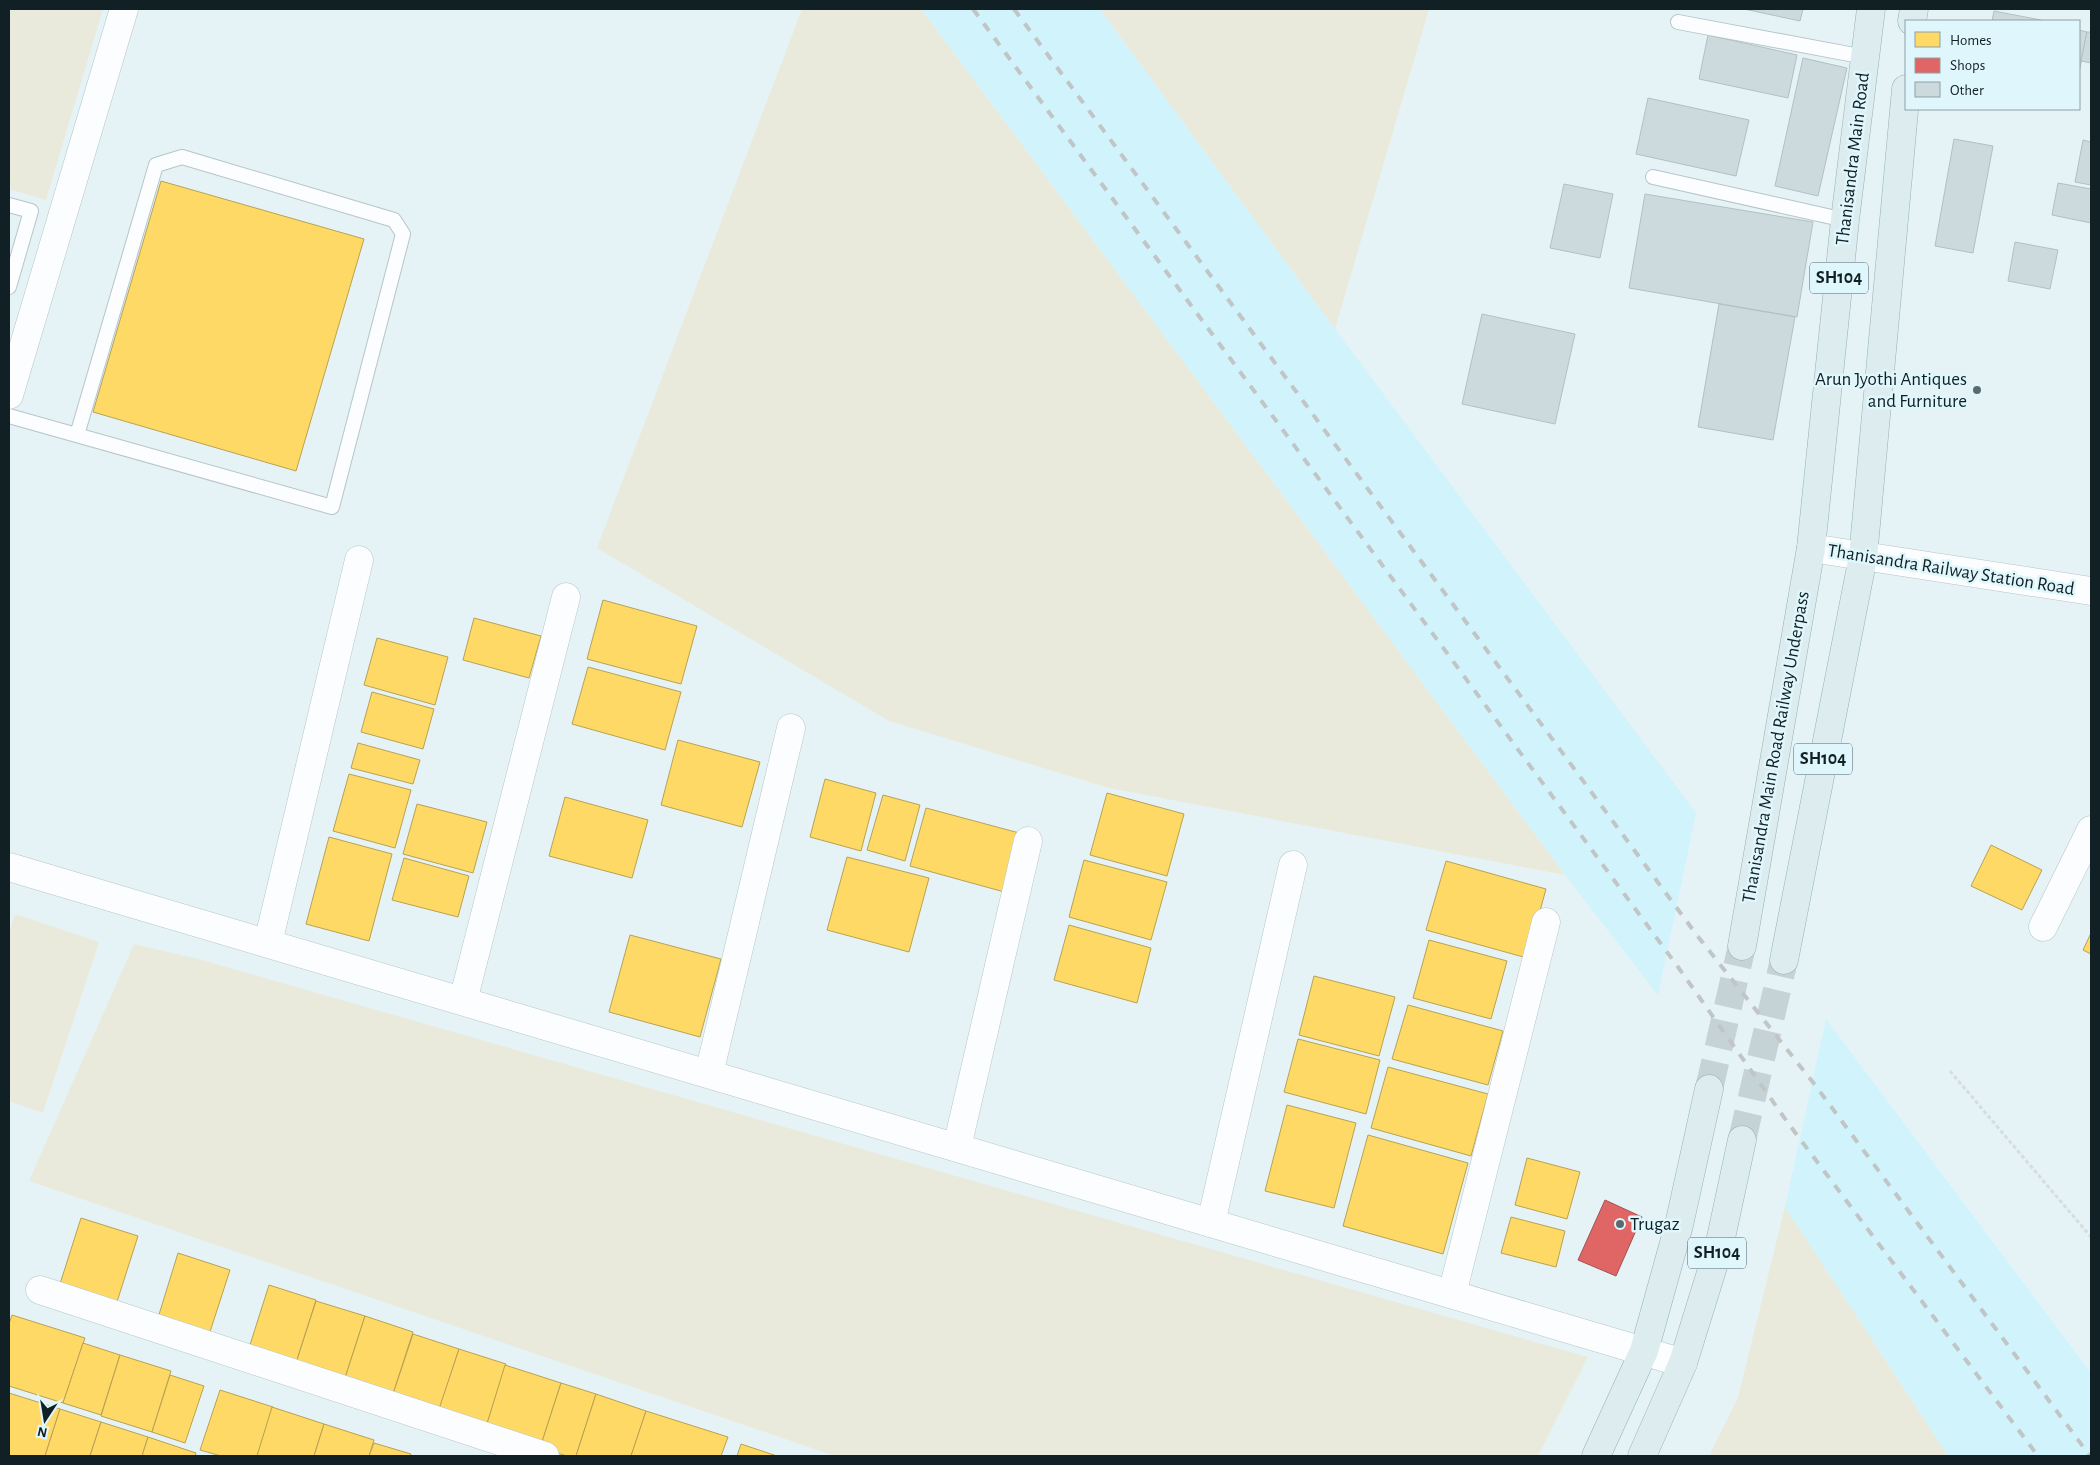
<svg xmlns="http://www.w3.org/2000/svg" width="2100" height="1465" font-family="'Alegreya Sans',sans-serif">
<style>
.built{fill:#d1f3fb}
.green{fill:#eaeadc}
.homes{fill:#ffd966;stroke:#b8a252}
.shops{fill:#e06666;stroke:#a25152}
.building{fill:#ccdadd;stroke:#b2c0c3}
.lines{fill:none;stroke-linecap:round;stroke-linejoin:round}
.primary-tunnel{stroke:#c5d3d6;stroke-width:28;stroke-dasharray:28 14;stroke-linecap:butt}
.service-casing{stroke:#b7c5c8;stroke-width:16}
.minor-casing{stroke:#b7c5c8;stroke-width:29}
.tertiary-casing{stroke:#b7c5c8;stroke-width:29}
.primary-casing{stroke:#94b0b6;stroke-width:29}
.path{stroke:#d7dcdd;stroke-width:3;stroke-dasharray:4 2.5;stroke-linecap:butt}
.service{stroke:#fbfdfe;stroke-width:14}
.minor{stroke:#fbfdfe;stroke-width:28}
.tertiary{stroke:#fbfdfe;stroke-width:28}
.primary{stroke:#ddecef;stroke-width:28}
.rail{stroke:#c1c5c6;stroke-width:4;stroke-dasharray:9 9;stroke-linecap:butt}
.poi-dot{fill:#5b6a6e;stroke:#dff7fc;stroke-width:2}
.labels{text-anchor:middle;dominant-baseline:central;stroke-width:5;stroke-linejoin:round;paint-order:stroke}
.shield{fill:#dff7fc;stroke:#4f6065;stroke-width:1}
.shield-label{font-size:18px;font-weight:bold;fill:#112024}
.street-label{font-size:19px;fill:#112024;stroke:#dff7fc}
.poi-label{font-size:19px;fill:#112024;stroke:#dff7fc;text-anchor:end}
</style>
<rect width="100%" height="100%" fill="#e5f3f6"/>
<g class="built">
<path d="M921,9H1100L1335,329L1696,813L1658,995L1565,875Z"/>
<path d="M1826,1019L2091,1373V1456H1948L1785,1207Z"/>
</g>
<g class="green">
<path d="M9,9H103L46,200L9,189Z"/>
<path d="M802,9H921L1565,875L1109,788L889,721L597,548Z"/>
<path d="M1100,9H1429L1335,329Z"/>
<path d="M15,914L99,942L43,1113L9,1101V932Z"/>
<path d="M134,944L198,959L1588,1357L1538,1456H835L29,1181Z"/>
<path d="M1785,1207L1948,1456H1709L1738,1397Z"/>
</g>
<g class="homes">
<path d="M161,181L364,239L296,471L93,412Z"/>
<path d="M603,600L697,626L681,684L587,659Z"/>
<path d="M474,618L541,636L529,678L463,660Z"/>
<path d="M377,638L448,657L435,705L364,685Z"/>
<path d="M588,667L681,692L665,750L572,724Z"/>
<path d="M372,692L434,709L423,749L361,732Z"/>
<path d="M678,740L760,762L742,827L661,805Z"/>
<path d="M358,743L420,760L413,784L351,768Z"/>
<path d="M349,774L411,790L395,848L333,831Z"/>
<path d="M825,779L876,793L861,851L810,837Z"/>
<path d="M1107,793L1184,814L1167,876L1090,855Z"/>
<path d="M883,795L920,805L905,861L867,850Z"/>
<path d="M565,797L648,820L632,878L549,856Z"/>
<path d="M417,804L487,822L473,873L403,854Z"/>
<path d="M926,808L1023,834L1008,893L910,866Z"/>
<path d="M329,837L392,854L369,941L306,924Z"/>
<path d="M1991,845L2042,870L2022,910L1971,886Z"/>
<path d="M847,857L929,878L909,952L827,930Z"/>
<path d="M404,858L469,876L458,917L392,900Z"/>
<path d="M1084,860L1167,882L1151,940L1069,917Z"/>
<path d="M1446,861L1546,889L1527,958L1426,930Z"/>
<path d="M1069,925L1151,948L1137,1003L1054,980Z"/>
<path d="M2091,933V954L2083,950Z"/>
<path d="M630,935L721,959L700,1037L609,1012Z"/>
<path d="M1429,940L1507,961L1491,1019L1413,998Z"/>
<path d="M1314,976L1395,997L1379,1056L1299,1035Z"/>
<path d="M1408,1005L1503,1031L1488,1085L1392,1059Z"/>
<path d="M1298,1039L1380,1060L1366,1114L1284,1092Z"/>
<path d="M1388,1067L1488,1094L1471,1156L1371,1128Z"/>
<path d="M1287,1105L1356,1123L1334,1208L1265,1191Z"/>
<path d="M1368,1135L1468,1163L1443,1254L1343,1226Z"/>
<path d="M1527,1158L1580,1172L1567,1219L1515,1205Z"/>
<path d="M1511,1217L1565,1231L1556,1267L1501,1253Z"/>
<path d="M81,1218L138,1236L116,1305L59,1287Z"/>
<path d="M178,1253L230,1270L208,1338L157,1321Z"/>
<path d="M269,1285L316,1300L296,1363L249,1348Z"/>
<path d="M316,1301L365,1316L345,1378L296,1363Z"/>
<path d="M12,1315L85,1338L63,1403L9,1386V1324Z"/>
<path d="M365,1316L413,1332L392,1397L345,1378Z"/>
<path d="M413,1334L459,1349L439,1411L392,1397Z"/>
<path d="M83,1343L120,1355L101,1415L63,1403Z"/>
<path d="M459,1349L506,1364L486,1427L438,1412Z"/>
<path d="M120,1355L171,1371L152,1432L101,1416Z"/>
<path d="M505,1365L561,1383L541,1445L486,1427Z"/>
<path d="M170,1375L204,1386L185,1443L152,1432Z"/>
<path d="M561,1383L596,1394L576,1456H567L540,1448Z"/>
<path d="M220,1390L273,1407L257,1456H221L200,1450Z"/>
<path d="M9,1393L60,1409L45,1456H9Z"/>
<path d="M596,1394L646,1411L631,1456H576Z"/>
<path d="M272,1407L324,1424L314,1456H257Z"/>
<path d="M60,1409L101,1422L90,1456H45Z"/>
<path d="M646,1411L728,1437L721,1456H631Z"/>
<path d="M101,1422L148,1437L142,1456H90Z"/>
<path d="M324,1424L374,1440L369,1456H314Z"/>
<path d="M148,1437L196,1453L195,1456H142Z"/>
<path d="M374,1443L411,1454L410,1456H369Z"/>
<path d="M741,1444L777,1456H737Z"/>
</g>
<path class="shops" d="M1605,1200L1642,1217L1616,1276L1578,1260Z"/>
<g class="building">
<path d="M1744,9H1803L1800,21Z"/>
<path d="M1994,11L2041,20L2040,21H1992Z"/>
<path d="M2079,30L2087,32L2079,73Z"/>
<path d="M2087,32H2091V63L2081,61Z"/>
<path d="M1708,35L1797,55L1788,98L1699,79Z"/>
<path d="M1803,58L1847,68L1818,196L1775,186Z"/>
<path d="M1648,98L1749,120L1736,176L1636,154Z"/>
<path d="M1954,139L1993,146L1973,253L1935,246Z"/>
<path d="M2083,140L2091,142V185L2075,182Z"/>
<path d="M2058,183L2091,189V223L2052,215Z"/>
<path d="M1564,184L1613,194L1600,258L1550,248Z"/>
<path d="M1645,194L1813,222L1797,317L1629,288Z"/>
<path d="M2015,242L2058,250L2050,289L2008,281Z"/>
<path d="M1719,304L1795,317L1773,440L1698,427Z"/>
<path d="M1482,314L1575,334L1555,424L1462,404Z"/>
</g>
<g class="lines">
<g class="primary-tunnel">
<path d="M1709,1089L1742,946"/>
<path d="M1742,1140L1784,960"/>
</g>
<defs>
<g id="service">
<path d="M1678,22L1865,57"/>
<path d="M1653,177L1845,220"/>
<path d="M9,205L31,211L9,287"/>
<path d="M9,416L332,507L403,234L394,220L182,157L156,165L77,435"/>
</g>
<g id="minor">
<path d="M9,395L124,9"/>
<path d="M9,867L1683,1363"/>
<path d="M2043,927L2091,830"/>
<path d="M268,943L359,560"/>
<path d="M463,1001L566,597"/>
<path d="M709,1074L791,728"/>
<path d="M957,1147L1028,841"/>
<path d="M1211,1223L1293,865"/>
<path d="M40,1290L545,1456"/>
<path d="M1452,1294L1546,922"/>
</g>
<path id="tertiary" d="M1811,548L2091,591"/>
<g id="primary">
<path d="M1912,21L1914,9"/>
<path d="M1742,946L1811,548L1845,220L1871,9"/>
<path d="M1784,960L1863,557L1906,89"/>
<path d="M1596,1456L1644,1351L1679,1225L1709,1089"/>
<path d="M1642,1456L1683,1363L1719,1247L1742,1140"/>
</g>
</defs>
<use href="#service" class="service-casing"/>
<use href="#minor" class="minor-casing"/>
<use href="#tertiary" class="tertiary-casing"/>
<use href="#primary" class="primary-casing"/>
<path class="path" d="M1950,1071L2091,1237"/>
<use href="#service" class="service"/>
<use href="#minor" class="minor"/>
<use href="#tertiary" class="tertiary"/>
<use href="#primary" class="primary"/>
<g class="rail">
<path d="M973,9L1678,967L1788,1123L2038,1456"/>
<path d="M1014,9L1696,934L1815,1085L2090,1456"/>
</g>
</g>
<g class="poi-dot">
<circle cx="1977" cy="390" r="5"/>
<circle cx="1620" cy="1224" r="5"/>
</g>
<g class="labels">
<g class="shield">
<rect x="1810" y="262.5" width="58" height="31" rx="4"/>
<rect x="1794" y="743.5" width="58" height="31" rx="4"/>
<rect x="1688" y="1237.5" width="58" height="31" rx="4"/>
</g>
<g class="shield-label">
<text x="1839" y="278">SH104</text>
<text x="1823" y="759">SH104</text>
<text x="1717" y="1253">SH104</text>
</g>
<g class="street-label">
<text transform="translate(1853 159) rotate(-83)">Thanisandra Main Road</text>
<text transform="translate(1951 570) rotate(9)">Thanisandra Railway Station Road</text>
<text transform="translate(1776 747) rotate(-80)">Thanisandra Main Road Railway Underpass</text>
</g>
<g class="poi-label">
<text x="1967" y="379">Arun Jyothi Antiques<tspan x="1967" dy="22">and Furniture</tspan></text>
<text x="1630" y="1224" text-anchor="start">Trugaz</text>
</g>
</g>
<rect width="2100" height="1465" fill="none" stroke="#112024" stroke-width="20"/>
<rect x="1905" y="20" width="175" height="90" fill="#dff7fc" stroke="#8da1a6"/>
<rect x="1915" y="32" width="25" height="15" fill="#ffd966" stroke="#8da1a6"/>
<text x="1950" y="45" font-size="15" fill="#112024">Homes</text>
<rect x="1915" y="58" width="25" height="15" fill="#e06666" stroke="#8da1a6"/>
<text x="1950" y="70" font-size="15" fill="#112024">Shops</text>
<rect x="1915" y="82" width="25" height="15" fill="#ccdadd" stroke="#8da1a6"/>
<text x="1950" y="95" font-size="15" fill="#112024">Other</text>
<g transform="translate(45 1420) rotate(192)" stroke="#dff7fc" stroke-width="4" paint-order="stroke">
<path d="M0-4L9 19L0 12L-9 19Z" fill="#112024"/>
<text y="-8" font-size="14" font-weight="bold" text-anchor="middle" fill="#112024">N</text>
</g>
</svg>
